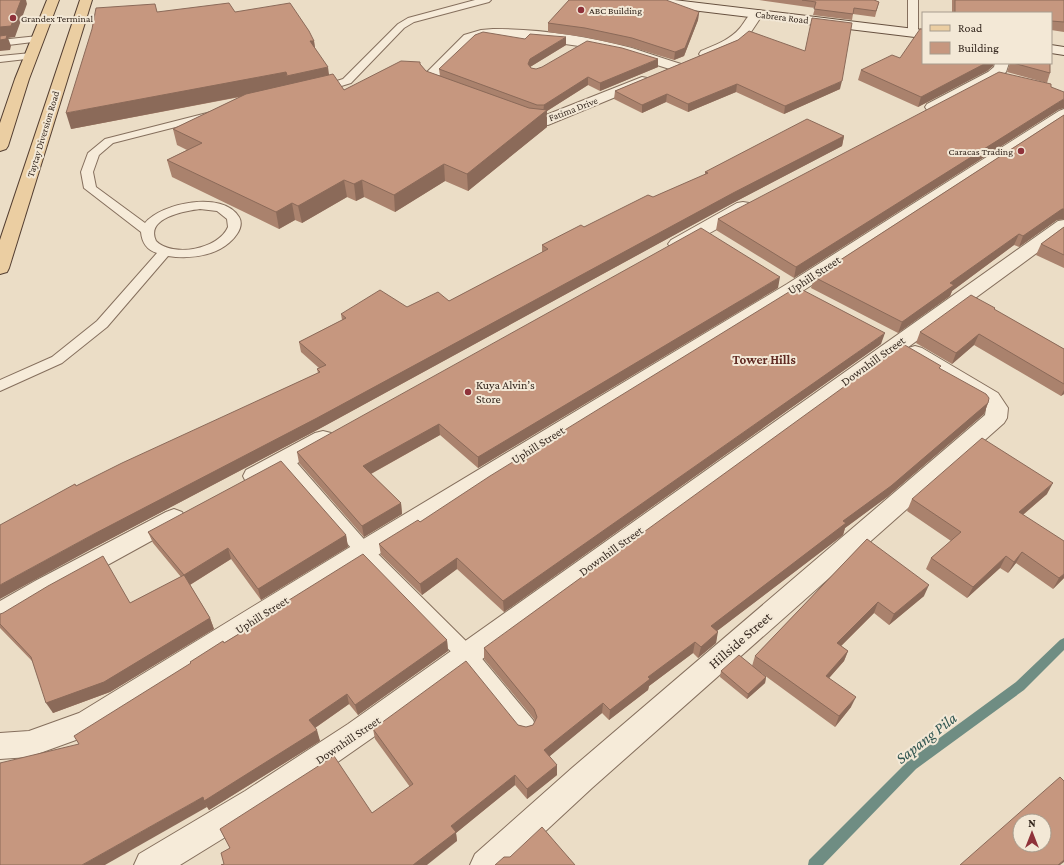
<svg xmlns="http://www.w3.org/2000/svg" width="1064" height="865" font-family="'Crimson Pro',serif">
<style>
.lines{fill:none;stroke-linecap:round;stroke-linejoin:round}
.stream{fill:#6f8d83;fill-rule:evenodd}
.service-casing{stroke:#856f5d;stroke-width:2}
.minor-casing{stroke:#856f5d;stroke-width:2}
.secondary-casing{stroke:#675140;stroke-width:2}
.primary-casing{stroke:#533e31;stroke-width:2}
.service{fill:#f6ebd9;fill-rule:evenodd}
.minor{fill:#f6ebd9;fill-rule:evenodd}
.secondary{fill:#f6ebd9;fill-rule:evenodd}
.primary{fill:#ebcea2;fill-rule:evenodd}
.wall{fill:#aa826d}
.shaded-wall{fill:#8b6a59}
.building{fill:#c6977f;stroke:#8b6a59;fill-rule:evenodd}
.poi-dot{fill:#8f323a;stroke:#f3e8d6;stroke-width:1.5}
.labels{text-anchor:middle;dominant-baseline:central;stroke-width:4;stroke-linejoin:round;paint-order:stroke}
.far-poi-label{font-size:10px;fill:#362920;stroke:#f3e8d6;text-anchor:start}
.far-street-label{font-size:10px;fill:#362920;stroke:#f3e8d6}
.street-label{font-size:12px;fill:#362920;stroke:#f3e8d6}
.poi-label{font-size:12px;fill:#362920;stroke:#f3e8d6;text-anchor:start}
.neighbourhood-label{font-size:13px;font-weight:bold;fill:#602b23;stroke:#f3e8d6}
.near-street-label{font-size:14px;fill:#362920;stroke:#f3e8d6}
.near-water-label{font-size:16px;font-style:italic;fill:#305550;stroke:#f3e8d6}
</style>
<rect width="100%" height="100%" fill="#ebddc6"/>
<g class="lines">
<path class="stream" d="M1064,638V650L1024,690L916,769L823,865H808L809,860L908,761L1016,682L1060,640Z"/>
<defs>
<g id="service">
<path d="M475,0H491L489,2L414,22L404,28L351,83L319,93L314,90L315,88L343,79L398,24L408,18Z"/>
<path d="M908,0H918V33L913,36L908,33Z"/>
<path d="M38,36L41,37L43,39L41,41L0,46V40Z"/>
<path d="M31,53L35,54L36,56L35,58L0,62V56Z"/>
<path d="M211,112L217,115L215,117L113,143L99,155L93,172L96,187L145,223C161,203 223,190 239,217C242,222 241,228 237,234C223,255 192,260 168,256L107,327L62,363L0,391V380L52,357L97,321L157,253C147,250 142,243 141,232L84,188L81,172L88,153L105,139ZM200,209L217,211L227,219L228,227C219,249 173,258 156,241C145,218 184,211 200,209Z"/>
<path d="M284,453L290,455L370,546L474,649L533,720L536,727L533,734L526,736L519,734L460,661L358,556L278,463L276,459L278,455Z"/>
</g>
<g id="minor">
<path d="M757,10L762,11L763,14L749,35L740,44L711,57L706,58L701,57L699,54L701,51C715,45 730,40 740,28C745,22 749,12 757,10Z"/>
<path d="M493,29C539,29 587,36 632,48C648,53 664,59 681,64L683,67L681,70L676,71L622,54L599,49L545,41L493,37L482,38L474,41L437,78L456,86L458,89L456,92C445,95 428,88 422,79L426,73L464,35L481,30Z"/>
<path d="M995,63H1009L1006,72L998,78L937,110L932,111L927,110L925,107L927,104L988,72L994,67Z"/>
<path d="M642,77L647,78L649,81L647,84L548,125L530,123L514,117L511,114L514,111C524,108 535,115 546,115Z"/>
<path d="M1064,109V121L801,292L373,558L98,732L29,757L0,759V733L29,731L79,713L355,544L787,284L1059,111Z"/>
<path d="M743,202L749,203L752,207L749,211L683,248L677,249L671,248L668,244L671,240L737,203Z"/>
<path d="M1064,220V233L418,706L266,812L180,865H134L139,854L245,791L348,724L1058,221Z"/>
<path d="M915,346L922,348L998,393L1008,408L1007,418L1004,423L592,788L509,865H470L475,854L572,768L985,415L986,409L982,403L908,358L905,353L908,348Z"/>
<path d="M323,431L331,433L334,439L331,445L262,482L254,484L246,482L243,476L246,470L315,433Z"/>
<path d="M174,509L182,512L186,518L182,524L53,595L9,622L0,625V601L35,581L166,512Z"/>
</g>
<g id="secondary">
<path d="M636,0H674L923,30V38L642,4L638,3Z"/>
<path d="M1051,45L1064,47V55L1051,53Z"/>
</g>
<g id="primary">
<path d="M47,0H59L29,79L8,146L6,149L0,151V123L15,79Z"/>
<path d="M80,0H92L9,268L7,272L0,274V240Z"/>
</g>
</defs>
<use href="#service" class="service-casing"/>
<use href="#minor" class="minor-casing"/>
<use href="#secondary" class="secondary-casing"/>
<use href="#primary" class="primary-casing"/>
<use href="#service" class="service"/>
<use href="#minor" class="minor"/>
<use href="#secondary" class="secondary"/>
<use href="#primary" class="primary"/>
</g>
<g class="wall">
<path d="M759,0H874L879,2L875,17L853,14L852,20L813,15L815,8Z"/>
<path d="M952,0H1064V32L1051,30V13H952Z"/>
<path d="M157,12L314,41L315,48L329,75L344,90L420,65L426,71L440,76L439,69L525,39L566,45L530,67L531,68L536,69L658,67L600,91L588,85L547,111V127L468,191L445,181L395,212L364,197L356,201L347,197L302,223L295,220L279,229L172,177L167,160L187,150L177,145L173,129L240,97L71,129Z"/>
<path d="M699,12L698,20L684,56L674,60L631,47L584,37L548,32V23Z"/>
<path d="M738,40L840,89L784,114L736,92L688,112L666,102L642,113L614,99L615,91Z"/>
<path d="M900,58L923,63H994L993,66L987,71L918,107L858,80L861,70Z"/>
<path d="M1010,63H1050V73L1047,83L1007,72Z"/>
<path d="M1051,87L1058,110L794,278L716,230L718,219Z"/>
<path d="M1064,115V219L1057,220L1019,247L1014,245L952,291L950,296L898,333L811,288L814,277Z"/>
<path d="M844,136L842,146L731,204L319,429L97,546L76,486L318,373L317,369L319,368L301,352L299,342L342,320L341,314L407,307L449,301L542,253V245L705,175V172Z"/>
<path d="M1064,227V268L1036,255L1041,244Z"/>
<path d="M778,288L478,468L440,435L371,474L401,503L402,514L364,537L299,463L297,452Z"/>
<path d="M995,310L1064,349V394L1061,396L974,345L952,364L916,343L920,332Z"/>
<path d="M881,344L504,612L457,569L422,595L381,555L379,544L420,522Z"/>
<path d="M940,369L988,403L984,414L887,497L845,528L843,535L717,631L716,643L698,658L693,653L649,686L648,690L609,720L602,713L549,756L557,775L527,799L515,785L456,833L457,841L224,864L230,848L220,829L372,813L410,787L375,739L373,729L518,725L526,727L533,725L535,722L534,719L484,659V648Z"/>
<path d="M1047,494L1023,515L1064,578L1053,589L1016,563L1008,573L1000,568L967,598L926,569L931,558L951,541L907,511L912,499Z"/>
<path d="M148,532L346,535L348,547L261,600L231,559L190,585L210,618L214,629L110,692L53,713L33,662L0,628V614L130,603L181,577L153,543Z"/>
<path d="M867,539L924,596L889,625L874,613L841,646L848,651L844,661L829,678L851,707L835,727L756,669L766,677L765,683L747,699L720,677L721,671L752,666L755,656Z"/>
<path d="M273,610L447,640L448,651L358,715L349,704L315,728L320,741L209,810L207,807L79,744L224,643L274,612Z"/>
</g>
<g class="shaded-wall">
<path d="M21,0H26L27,4L15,37L8,38L11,46L10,50L0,51V27Z"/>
<path d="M699,12L698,20L684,56L674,60L675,52Z"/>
<path d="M566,37V45L530,67L528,64L530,59Z"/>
<path d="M310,41H314L316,56Z"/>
<path d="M658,59V67L600,91V83Z"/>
<path d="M986,63H994L993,66L987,71L918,107L921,97Z"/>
<path d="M328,67L330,82L284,88L71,129L66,113L286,72L287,76Z"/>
<path d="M588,77V85L547,111V127L468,191L467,174L543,113L544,105Z"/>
<path d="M842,81L840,89L784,114L785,106Z"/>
<path d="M737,84L736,92L688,112V104Z"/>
<path d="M667,94L666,102L642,113V105Z"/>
<path d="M1064,99V108L1058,110L794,278L796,267L1062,100Z"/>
<path d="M844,136L842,146L731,204L319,429L97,546L0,599V585L92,535L733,193Z"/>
<path d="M444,164L445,181L395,212L394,195Z"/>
<path d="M344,180L347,197L302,223L298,206Z"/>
<path d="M362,180L364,197L356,201L354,184Z"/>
<path d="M292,203L295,220L279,229L276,212Z"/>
<path d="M1062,209H1064V219L1057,220L1019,247L1023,236Z"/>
<path d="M1019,234L1014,245L952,291L950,296L898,333L902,322L950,283Z"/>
<path d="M780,277L778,288L478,468V457Z"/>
<path d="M885,333L881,344L504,612L503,601Z"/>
<path d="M979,334L974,345L952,364L956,353Z"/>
<path d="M1064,390V394L1061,396Z"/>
<path d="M988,403L984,414L887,497L845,528L843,535L709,637L711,626Z"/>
<path d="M439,424L440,435L365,477L363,466Z"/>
<path d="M1053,483L1047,494L1013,523L1019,512Z"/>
<path d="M401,503L402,514L364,537L362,526Z"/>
<path d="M346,535L348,547L261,600L258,589Z"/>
<path d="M228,548L231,559L188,586L184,575Z"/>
<path d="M1022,552L1016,563L1008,573L1014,562Z"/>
<path d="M1006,556L1000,568L967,598L973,587Z"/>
<path d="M457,558V569L422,595L420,584Z"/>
<path d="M1064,574V578L1053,589L1059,578Z"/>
<path d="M929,585L924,596L889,625L894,614Z"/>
<path d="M878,602L874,613L833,654L837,643Z"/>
<path d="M210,618L214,629L110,692L53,713L46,703Z"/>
<path d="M718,632L716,643L698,658L701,647Z"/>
<path d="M447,640L448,651L358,715L355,705Z"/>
<path d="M695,642L693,653L649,686L648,690L609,720L610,710L648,677Z"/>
<path d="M848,651L844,661L822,686L826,676Z"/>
<path d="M766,677L765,683L747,699L748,694Z"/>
<path d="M347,694L349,704L312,730L309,720Z"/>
<path d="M856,697L851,707L835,727L839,716Z"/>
<path d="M603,703L602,713L544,761V750Z"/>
<path d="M317,730L320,741L209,810L204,801Z"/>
<path d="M557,765V775L527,799V789Z"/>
<path d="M515,775V785L456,833L457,841L427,865H413L451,826Z"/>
<path d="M203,797L207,807L105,865H82Z"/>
<path d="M1064,860V862L1060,865H1058Z"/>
</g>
<g class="building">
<path d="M0,0H21L11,26L0,27Z"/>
<path d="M569,0H666L699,12L685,48L675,52L632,38L585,28L548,23Z"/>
<path d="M802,0H874L879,2L876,11L854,8L853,14L814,9L816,2Z"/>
<path d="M955,0H1064V22L1051,21V13H955Z"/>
<path d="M229,3L235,12L290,3L309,31L314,41H310L328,67L282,77L287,75L286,72L66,113L92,29L96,8L155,4L157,12Z"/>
<path d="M812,18L852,23L842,81L785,106L737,84L688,104L667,94L642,105L615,91L738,40L749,31L805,51Z"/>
<path d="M920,29H923V63H986L921,97L861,70L892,55L900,58Z"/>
<path d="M483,32L525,39L530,34L566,37L530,59L528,64L531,68L536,69L542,67L587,41L622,48L658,59L600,83L588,77L544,105H537L439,69L475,35Z"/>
<path d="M7,35L6,39L0,40V36Z"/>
<path d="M401,61L420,62V64L426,71L529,108L547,110L467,174L444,164L394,195L362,180L354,184L344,180L298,206L292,203L276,212L167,160L202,143L173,129L246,94L333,74L344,90Z"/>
<path d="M1013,63H1050V73Z"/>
<path d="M999,72L1051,84V87L1064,92V99L1062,100L796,267L718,219Z"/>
<path d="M1064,115V209H1062L1023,236L1019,234L950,283L954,285L902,322L814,277Z"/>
<path d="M807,119L844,136L733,193L317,418L92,535L0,585V525L75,484L76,486L122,463L320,372L317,369L326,365L299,342L346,318L341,314L380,290L407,307L438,292L449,301L548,249L542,245L581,225L584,227L648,195L653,197L708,173L705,172Z"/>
<path d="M1064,227V255L1041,244Z"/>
<path d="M701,228L780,277L478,457L439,424L363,466L401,503L362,526L297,452Z"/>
<path d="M797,287L885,333L503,601L457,558L420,584L379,544L418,520L420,522L490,476Z"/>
<path d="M971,295L995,308L994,309L1064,349V384L979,334L956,353L920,332Z"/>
<path d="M903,344L941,366L939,368L986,394L989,398L988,403L891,486L843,521L846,523L711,626L718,632L701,647L695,642L648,677L650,679L610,710L603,703L544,750L557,765L527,789L515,775L451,826L456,832L413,865H221L224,864L221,853L230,848L220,829L334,756L372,813L413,784L373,729L466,661L518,725L526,727L533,725L537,717L534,709L484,648Z"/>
<path d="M982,438L1053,483L1019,512L1064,541V574L1059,578L1022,552L1014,562L1006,556L973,587L931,558L961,532L912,499Z"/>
<path d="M281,461L346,535L258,589L228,548L184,575L148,532Z"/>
<path d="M867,539L929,585L894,614L878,602L837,643L848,651L826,676L856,697L839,716L755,656Z"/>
<path d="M363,554L447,640L355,705L347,694L309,720L317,730L204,801L203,797L82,865H0V763L79,744L74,736L191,663L190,662L223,641L224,643L275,612L273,610Z"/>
<path d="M103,556L130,603L184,575L210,618L104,682L46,703L31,657L0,624V614L3,613L48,586Z"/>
<path d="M739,655L766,677L748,694L721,671Z"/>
<path d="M1060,777L1064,781V860L1058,865H960ZM1020,821H1044V845H1020Z"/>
<path d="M542,827L575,865H495L504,857H510Z"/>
</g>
<g class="poi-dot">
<circle cx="581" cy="10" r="4"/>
<circle cx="13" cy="18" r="4"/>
<circle cx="1021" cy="151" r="4"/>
<circle cx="468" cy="392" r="4"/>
</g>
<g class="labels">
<g class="far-poi-label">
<text x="589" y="10">ABC Building</text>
<text x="21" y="18">Grandex Terminal</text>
<text x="1013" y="151" text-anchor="end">Caracas Trading</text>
</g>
<g class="far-street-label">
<text transform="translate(782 17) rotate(7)">Cabrera Road</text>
<text transform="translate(573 109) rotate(-21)">Fatima Drive</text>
<text transform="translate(43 134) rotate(-73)">Taytay Diversion Road</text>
</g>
<g class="street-label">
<text transform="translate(814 275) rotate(-33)">Uphill Street</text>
<text transform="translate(873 361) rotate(-36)">Downhill Street</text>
<text transform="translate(538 445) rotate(-32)">Uphill Street</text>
<text transform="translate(611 551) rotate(-36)">Downhill Street</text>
<text transform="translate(262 615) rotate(-32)">Uphill Street</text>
<text transform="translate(348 740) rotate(-34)">Downhill Street</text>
</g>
<g class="poi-label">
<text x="476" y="385">Kuya Alvin’s<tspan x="476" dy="14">Store</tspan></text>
</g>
<g class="neighbourhood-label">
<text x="764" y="359">Tower Hills</text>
</g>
<g class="near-street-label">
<text transform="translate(740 640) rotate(-41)">Hillside Street</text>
</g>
<g class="near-water-label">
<text transform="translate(926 738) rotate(-38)">Sapang Pila</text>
</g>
</g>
<rect x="922" y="12" width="130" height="52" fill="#f3e8d6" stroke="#a79c8d"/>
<rect x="930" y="25" width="20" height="6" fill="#ebcea2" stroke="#a79c8d"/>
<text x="958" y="32" font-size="12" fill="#362920">Road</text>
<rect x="930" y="42" width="20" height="12" fill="#c6977f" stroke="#a79c8d"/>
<text x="958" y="52" font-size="12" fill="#362920">Building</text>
<g transform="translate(1032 833)"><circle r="19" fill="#f3e8d6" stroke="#a79c8d"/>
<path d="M0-3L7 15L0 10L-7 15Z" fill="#8f323a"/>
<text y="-6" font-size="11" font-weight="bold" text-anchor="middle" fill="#362920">N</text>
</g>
</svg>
